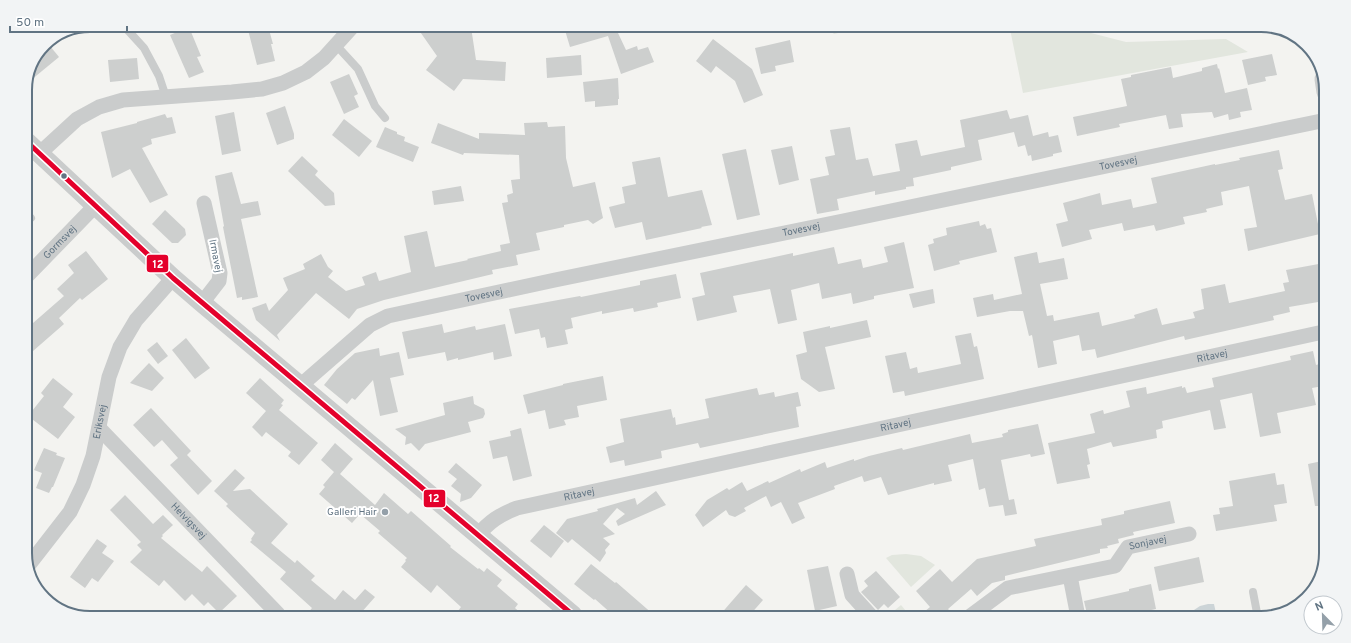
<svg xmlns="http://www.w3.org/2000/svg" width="1351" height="643" font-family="Overpass,sans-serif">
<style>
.green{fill:#e2e6de}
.water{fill:#ccd4d7}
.building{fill:#cdcfce}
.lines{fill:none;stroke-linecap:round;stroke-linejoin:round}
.service{stroke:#cacccc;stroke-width:8}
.minor{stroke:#cacccc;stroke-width:15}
.tertiary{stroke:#cacccc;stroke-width:19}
.bus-1-casing{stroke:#fff;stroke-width:8}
.bus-1{stroke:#e4002b;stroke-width:5}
.bus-dot{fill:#617483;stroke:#fff;stroke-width:1.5}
.poi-dot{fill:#94a0a9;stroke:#fff;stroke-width:1.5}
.labels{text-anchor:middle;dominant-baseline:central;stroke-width:4;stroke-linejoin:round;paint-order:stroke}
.street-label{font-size:10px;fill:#617483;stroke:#fff}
.poi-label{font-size:10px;fill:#617483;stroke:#fff;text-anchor:end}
.rim{fill:none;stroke:#617483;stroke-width:2}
.line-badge{stroke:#fff;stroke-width:1.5}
.badge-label{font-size:11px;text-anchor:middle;font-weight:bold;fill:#fff}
</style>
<rect width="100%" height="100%" fill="#f3f3f0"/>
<g class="green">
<path d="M828,28H858L834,34Z"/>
<path d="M1010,29H1087L1091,33L1126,42L1226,39L1248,52L1023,93Z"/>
<path d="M906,554L921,556L935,565L911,587L886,558L892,555Z"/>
<path d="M901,605L911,617L888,616Z"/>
</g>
<path class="water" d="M1208,604H1214L1217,618H1182L1200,606Z"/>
<g class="building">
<path d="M247,26H268L273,44H271L275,61L257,65Z"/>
<path d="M416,26L471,27L476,60L506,62L505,81L463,79L454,91L426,70L437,56Z"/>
<path d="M189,27L201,56L197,57L204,72L189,78L170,35Z"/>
<path d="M564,27H626V30L618,33L626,50L637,46L638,50L648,47L654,62L621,74L608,36L570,47Z"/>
<path d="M713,39L752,69L763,95L744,103L735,81L716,66L711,73L696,61Z"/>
<path d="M790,40L794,62L775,66L776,71L761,74L755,48Z"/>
<path d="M50,46L59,57L25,85L39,55Z"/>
<path d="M1272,54L1277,75L1265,77L1266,81L1248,85L1242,60Z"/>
<path d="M581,55L582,75L547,78L546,58Z"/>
<path d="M137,58L139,79L110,82L108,60Z"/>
<path d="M1217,64L1218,69L1219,68L1225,93L1247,88L1252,110L1240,112L1241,117L1229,120L1228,114L1214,118L1212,112L1181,114L1183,127L1169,129L1166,115L1119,124L1120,127L1077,136L1073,117L1127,106L1121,79L1131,77V75L1171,67L1173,78L1202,71V68Z"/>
<path d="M349,74L358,94L354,96L359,107L344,114L330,82Z"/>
<path d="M618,78L619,99H618V105L595,107V101L585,102L583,82Z"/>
<path d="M285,106L294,134V139L277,145L266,113Z"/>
<path d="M1007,110L1010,119L1028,115L1033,136L1048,132L1049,137L1058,135L1062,152L1053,154V156L1032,161L1031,155L1028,156L1025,145L1018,147L1014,132L978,140L982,160L951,167V170L913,178L914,186L906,187V189L875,195V191L837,199L839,210L817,214L810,179L829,175L825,157L835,155L830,130L850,127L856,160L868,158L873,176L900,171L895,144L917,140L921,156L965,147L960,120Z"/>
<path d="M234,112L241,151L222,155L215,116Z"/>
<path d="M165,114L167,118L172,117L176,133L151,139L152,144L142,148L168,195L150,203L130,169L112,178L101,132L137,123V122Z"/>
<path d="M344,119L372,141L359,157L332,135Z"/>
<path d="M547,122L548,127L565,126L566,158L573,187L595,182L603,218L593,224L588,220L564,225V227L536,233L540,250L516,255L518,265L492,270L493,274L384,300L357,309L349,319L316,293L277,335L280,341L256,320L252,308L266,303L269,311L288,290L283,278L305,269L303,264L321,254L328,267L333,271L328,277L346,291L365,285L362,277L376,272L379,281L411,272L404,236L427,231L435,267L468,260L467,259L501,251L500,245L510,243L502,203L508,202L507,195L513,193L511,180L520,179L519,155L464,153L463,155L431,143L438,123L479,139V133L525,135L524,123Z"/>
<path d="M385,127L397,132V134L405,137L404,141L419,147L413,162L376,147Z"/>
<path d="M792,146L799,180L779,185L771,150Z"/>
<path d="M746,149L760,215L737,220L722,154Z"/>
<path d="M1279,150L1283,169L1278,170L1285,200L1312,194L1320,234L1248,251L1244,229L1257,227L1249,186L1221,192L1223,205L1206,209L1207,212L1183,217L1185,224L1156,231L1154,225L1124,231L1122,223L1089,230L1092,239L1062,247L1056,224L1068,221L1063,203L1100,193L1102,205L1131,199L1133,208L1157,203L1151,178L1215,164V165L1240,160L1239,158Z"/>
<path d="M302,156L318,171L315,175L334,193L335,205L325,206L288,171Z"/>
<path d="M660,157L668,197L702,190L712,225L701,227L702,228L646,240L642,222L615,228L609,207L625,203L622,187L636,184L632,162Z"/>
<path d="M232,172L241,204L258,201L261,215L241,219L258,297L242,300V297L237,298L223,227L224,226L215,176Z"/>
<path d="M461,186L464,201L434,205L432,191Z"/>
<path d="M165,210L185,229L186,235L178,243H172L152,224Z"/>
<path d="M979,221L980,226L985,224L987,229L991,228L997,252L959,261L960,264L934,271L928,245L934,243L933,239L947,235L946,228Z"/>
<path d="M904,242L914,288L874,296V299L853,304L851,293L822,299L819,283L791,290L797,320L778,324L770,289L733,296L737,312L697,321L692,298L705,295L700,273L793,253V256L834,247L838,264L861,259L863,268L888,262L884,247Z"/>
<path d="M86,251L108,279L82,300L80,298L59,318L64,324L25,358V330L64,296L57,289L74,273L68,265Z"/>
<path d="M1037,252L1039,263L1064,258L1068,279L1040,284L1047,316L1053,315L1054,321L1099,312L1102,326L1135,318L1134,315L1157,308L1162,325L1195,318L1193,312L1204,309L1201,289L1225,284L1229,303L1285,291L1283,283L1289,282L1286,270L1324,263V301L1289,307L1290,312L1273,316L1274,320L1185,340L1184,336L1097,358L1095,349L1082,351L1079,335L1053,341L1057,364L1038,368L1032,335L1029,336L1023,311H1010L977,317L973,298L993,294L994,300L1022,294L1014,257Z"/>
<path d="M676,274L681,298L657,303L658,307L634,312L633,308L602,314V311L571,318L573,328L565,330L568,344L547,348L545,337L541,338L539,329L515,334L509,309L580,296L581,297L640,285V281Z"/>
<path d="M933,289L935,303L913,308L909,294Z"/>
<path d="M867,320L871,337L825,347L835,389L819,392L801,379L796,355L807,352L803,332L830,326V328Z"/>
<path d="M442,324L444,333L475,326L476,330L505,324L512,356L494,360L493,352L458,360V358L447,361L445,352L408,359L402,332Z"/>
<path d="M971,333L974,347L977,346L984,379L905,396L904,391L893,393L885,356L906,352L910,369L917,367L918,373L961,364L955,336Z"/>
<path d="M186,338L210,368L195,379L172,350Z"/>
<path d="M157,342L168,356L158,364L147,350Z"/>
<path d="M379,348L380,356L399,352L404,375L390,378L398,412L380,416L373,380L355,400L352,398L347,404L324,385L337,369L355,353Z"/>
<path d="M1313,351L1316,365L1323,363V386L1312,388L1316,405L1277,413L1281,433L1260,437L1252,393L1220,400L1226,428L1214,430L1210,410L1162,421L1163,428L1156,430L1157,438L1113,447L1111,442L1087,449L1090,464L1087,465L1090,478L1057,484L1048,443L1095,433L1090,414L1103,410L1104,414L1130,407L1126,391L1146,387L1147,394L1182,386V388L1185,387L1187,393L1214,387L1212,378L1291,360L1290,356Z"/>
<path d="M149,363L164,378L152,391L130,383Z"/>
<path d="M603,376L607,400L577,406L579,417L564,420L566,425L549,429L545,410L528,414L523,395L563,385V384Z"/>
<path d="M53,378L73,394L63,407L75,417L58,439L28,416L44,396L41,393Z"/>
<path d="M260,378L284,400L281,404L283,405L279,410L318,443L299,465L288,456L291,452L266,432L262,437L252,427L266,411L246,393Z"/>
<path d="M757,388L759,395L774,392L775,397L798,392L801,406L796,407L799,427L700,448L698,443L661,451L662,458L625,466L624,460L610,463L606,447L624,442L620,419L671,409L673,418L675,417L676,425L709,418L705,399Z"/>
<path d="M473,396L474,404L484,409L485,414L483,418L468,422L471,432L425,444L419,451L411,443L405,445L406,437L395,429L445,415L443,403Z"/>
<path d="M151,408L191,451L187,455L212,481L198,495L170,465L178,458L162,440L154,447L133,425Z"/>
<path d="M1038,424L1045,454L1031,457L1030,454L1001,460L1009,500L1014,499L1017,514L1005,516L1003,505L989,507L985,488L979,490L973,459L948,465L952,481L934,485V483L888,495L881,477L864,482L862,476L834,486L835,489L798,503L805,518L792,524L781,502L771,507L766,496L744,508L746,511L735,517L729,515L726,510L703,527L695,515L707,500L727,488L729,490L742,482L747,491L768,481L769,483L800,469L801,472L825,462L827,468L854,459V461L869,456L902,448L903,450L970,434L972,443L1003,437L1002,434L1008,432V430Z"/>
<path d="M521,428L532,476L513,481L507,456L493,459L489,441L511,436L510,431Z"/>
<path d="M335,443L353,459L340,474L375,505L384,493L408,514L411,511L451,546L450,547L478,569L479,568L484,572L487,568L502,580L497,586L518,604L515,608L523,615H455L461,607L437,585L431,593L401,567L406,561L405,560L407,558L378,533L380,531L360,514L352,523L319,494L325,487L323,485L334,472L321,460Z"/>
<path d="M44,448L57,453L56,455L65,458L53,487H52L49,493L36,488L42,473L34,470Z"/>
<path d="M1322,461V506H1315L1308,464Z"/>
<path d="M456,463L482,485L471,498L460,502L461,494L451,486L457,479L448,472Z"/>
<path d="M235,469L245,478L233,491L250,489L288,524L271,543L295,563L297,560L315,576L311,580L335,600L343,590L355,600L365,589L375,597L360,614H307L312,608L280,579L286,572L250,542L252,540L251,539L255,533L226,506L228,504L214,491Z"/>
<path d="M1275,473L1277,485L1284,484L1287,503L1274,505L1277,521L1216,531L1213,515L1220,514L1219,508L1233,506L1229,481Z"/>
<path d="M656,491L666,505L618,526L616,521L625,514L617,508L603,524L615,534L603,538L610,544L605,550L606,553L600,562L572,539L568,543L556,533L567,519L598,511L597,509L635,498L637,505Z"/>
<path d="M125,495L153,524L163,515L173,525L162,535L163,536L161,538L202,572L207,566L237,596L219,613L208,602L204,606L192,594L185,601L164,580L159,586L130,562L142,550L137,545L141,542L110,510Z"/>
<path d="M1170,501L1175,523L1133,532L1134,535L1118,539L1119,543L1107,546L1108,548L1100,549V553L1005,576V580L992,583L977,596L971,589L948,609L955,617H918L930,607L916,591L940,569L952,582L977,559L1036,546L1034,539L1102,525L1101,519L1124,514V511Z"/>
<path d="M544,525L564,541L551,558L530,541Z"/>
<path d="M97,539L107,546L102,553L114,561L98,582L92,578L85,588L70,577Z"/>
<path d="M1199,557L1204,582L1159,591L1154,567Z"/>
<path d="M591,564L615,583L616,582L654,615H613L595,599L594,600L574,584Z"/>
<path d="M828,566L837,606L815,611L807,570Z"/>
<path d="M876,571L900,597L888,608L884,604L878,610L861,592L868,586L864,581Z"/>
<path d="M1151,584L1156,609L1123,616L1124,617H1098L1097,612L1087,614L1084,601L1129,591V589Z"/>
<path d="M746,585L763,600L749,616H719Z"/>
</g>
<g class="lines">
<g class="service">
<path d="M123,25L144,48L159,76L166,97"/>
<path d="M336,45L358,69L375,106L385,118"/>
<path d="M25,211L31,218L25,223"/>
<path d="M1253,592L1258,618"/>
</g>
<g class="minor">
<path d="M40,153L77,119L99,107L123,100L232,92L262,89L283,83L306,72L324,58L353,26"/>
<path id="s1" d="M25,278L95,206"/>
<path d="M202,303L219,281L220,273L204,203"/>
<path id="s2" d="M300,386L370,325L388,316L555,280L843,221L1326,120"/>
<path id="s3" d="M99,428L278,614"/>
<path id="s4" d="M477,536C490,521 499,515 517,508L1323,332"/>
<path id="s5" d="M28,566L70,512L83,485L93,456L109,377L120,347L136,320L173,278"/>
<path d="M847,574L852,595L871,616"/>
<path d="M1070,576L1078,617"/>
<path id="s6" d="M969,617L1008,588L1115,566L1128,547L1189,534"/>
</g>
<g class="tertiary">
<path d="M1324,79L1326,92"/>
<path d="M25,140L173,278L202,303L573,615"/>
</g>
<defs>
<path id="bus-1" d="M25,140L173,278L573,615"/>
</defs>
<use href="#bus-1" class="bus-1-casing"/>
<use href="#bus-1" class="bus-1"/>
</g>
<circle class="bus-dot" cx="64" cy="176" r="3.5"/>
<circle class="poi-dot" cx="385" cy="512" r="4"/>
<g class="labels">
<g class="street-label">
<text stroke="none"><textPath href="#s2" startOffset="859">Tovesvej</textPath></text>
<text stroke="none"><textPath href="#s2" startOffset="535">Tovesvej</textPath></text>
<text stroke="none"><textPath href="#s1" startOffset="50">Gormsvej</textPath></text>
<text transform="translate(215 256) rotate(79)">Irmavej</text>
<text stroke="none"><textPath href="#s2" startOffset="211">Tovesvej</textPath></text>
<text stroke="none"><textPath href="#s4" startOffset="761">Ritavej</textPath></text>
<text stroke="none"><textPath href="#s5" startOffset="164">Eriksvej</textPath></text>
<text stroke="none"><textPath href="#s4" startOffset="437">Ritavej</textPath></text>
<text stroke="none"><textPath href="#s4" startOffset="113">Ritavej</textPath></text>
<text stroke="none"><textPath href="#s3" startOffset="129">Helvigsvej</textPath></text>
<text stroke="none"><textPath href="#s6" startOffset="201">Sonjavej</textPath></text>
</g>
<g class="poi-label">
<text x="377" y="512">Galleri Hair</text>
</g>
</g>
<path d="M0 0H1351V643H0ZM90 32H1261A58 58 0 0 1 1319 90V553A58 58 0 0 1 1261 611H90A58 58 0 0 1 32 553V90A58 58 0 0 1 90 32Z" fill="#f2f4f5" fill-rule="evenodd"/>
<path class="rim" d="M90 32H1261A58 58 0 0 1 1319 90V553A58 58 0 0 1 1261 611H90A58 58 0 0 1 32 553V90A58 58 0 0 1 90 32Z"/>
<g class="line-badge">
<rect x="146" y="254" width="23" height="19" rx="4" fill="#e4002b"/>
<rect x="423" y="489" width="23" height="19" rx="4" fill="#e4002b"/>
</g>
<g class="badge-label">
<text x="158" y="268">12</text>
<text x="434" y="502">12</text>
</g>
<g transform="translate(1323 615) rotate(337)"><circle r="19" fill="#ffffff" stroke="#c0c7cd"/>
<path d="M0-3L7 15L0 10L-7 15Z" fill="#94a0a9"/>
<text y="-6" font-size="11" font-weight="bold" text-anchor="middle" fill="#617483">N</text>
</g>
<path d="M10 26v6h117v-6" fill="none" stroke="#617483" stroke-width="2"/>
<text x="16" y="26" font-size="12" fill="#617483" stroke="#ffffff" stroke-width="3" paint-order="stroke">50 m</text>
</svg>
